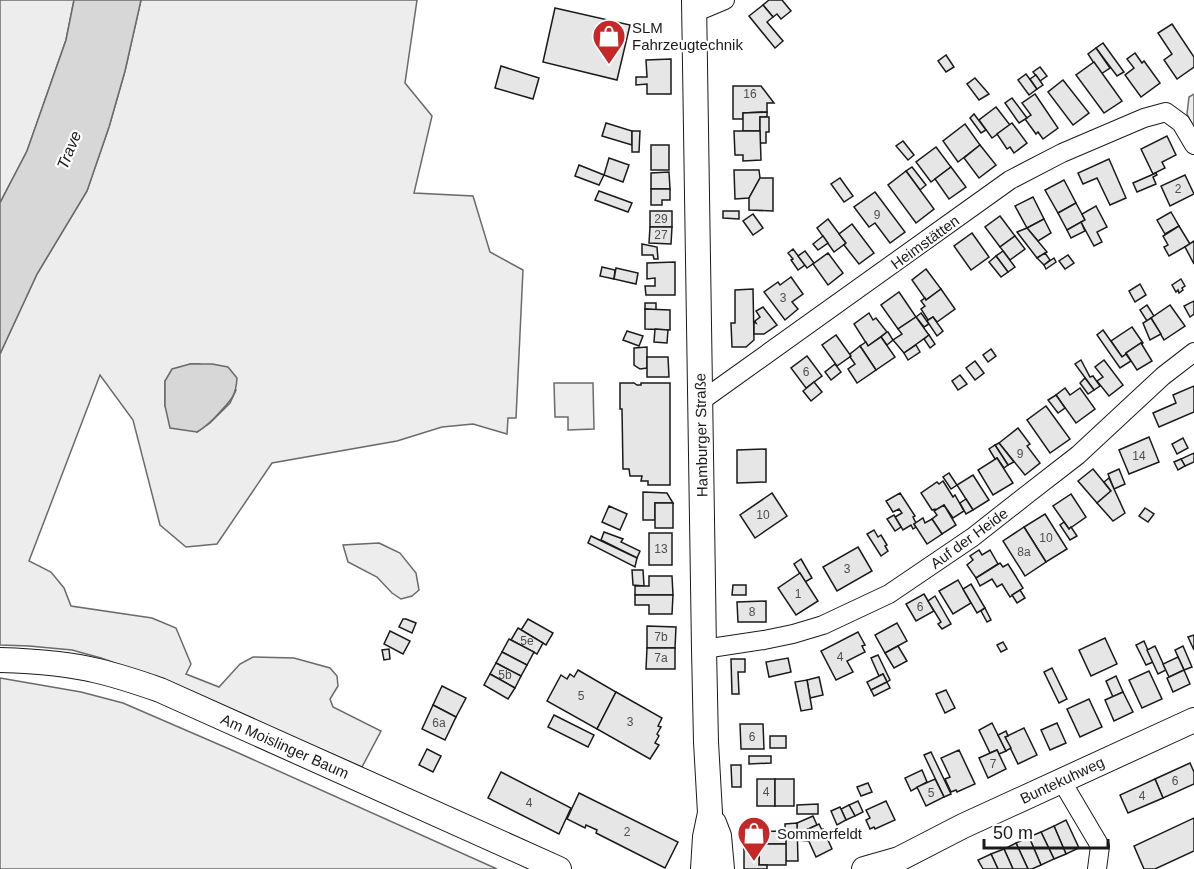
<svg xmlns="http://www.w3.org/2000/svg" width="1194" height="869" font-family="Arial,sans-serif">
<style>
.built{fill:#ededed;stroke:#6a6a6a;stroke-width:1.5;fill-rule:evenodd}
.water{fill:#d7d7d7;stroke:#6a6a6a;stroke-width:1.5}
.building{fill:#e6e6e6;stroke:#1a1a1a;stroke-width:1.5}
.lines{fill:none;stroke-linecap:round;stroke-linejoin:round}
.minor-casing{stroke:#1a1a1a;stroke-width:20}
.major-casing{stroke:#1a1a1a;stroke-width:26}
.minor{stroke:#fff;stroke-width:18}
.major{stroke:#fff;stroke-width:24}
.labels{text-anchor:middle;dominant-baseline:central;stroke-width:4.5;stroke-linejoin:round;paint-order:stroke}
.number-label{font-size:12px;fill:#4d4d4d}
.poi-label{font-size:15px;fill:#1a1a1a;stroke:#fff;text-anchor:start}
.street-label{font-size:15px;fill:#1a1a1a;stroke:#fff}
.water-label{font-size:16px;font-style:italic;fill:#1a1a1a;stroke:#fff}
</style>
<rect width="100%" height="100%" fill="#fff"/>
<g class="built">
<path d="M0,0H74L66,40L27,151L0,203Z"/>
<path d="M141,0H417L405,83L432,116L414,193L473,196L490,252L523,270L516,418H508L507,434L473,424L442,427L397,441L272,463L217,544L186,547L160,525L133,420L100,375L29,561L51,572L64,588L71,606L152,618L176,628L191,664L186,674L219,687L240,664L253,657L294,658L330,668L337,676L338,686L330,699L333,707L381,731L362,767L162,680L101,658L72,650L29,646L0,645V354L37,274L87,191L109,127L125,71ZM190,364H200L236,390L230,403L210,423L197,432L165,406V381Z"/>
<path d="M1194,94V128L1187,114L1189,97Z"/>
<path d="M554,383H593L594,429L568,430V417H555Z"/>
<path d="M379,543L400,553L416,573L419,590L412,596L401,599L392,593L377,577L348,562L343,545Z"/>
<path d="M0,678L81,692L123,703L234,751L497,869H0Z"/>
</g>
<g class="water">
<path d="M74,0H141L125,71L109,127L87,191L37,274L0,354V203L27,151L66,40Z"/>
<path d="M190,364H212L228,367L237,378C236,396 231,400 220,412C212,421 207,426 197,432L170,428L165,406V381L172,369Z"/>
</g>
<g class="building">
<path d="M769,0H782L791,11L781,19L777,14L773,17L763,5Z"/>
<path d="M763,5L773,17L767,22L783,41L775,48L749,16Z"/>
<path d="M555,8L630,25L617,80L543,62Z"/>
<path d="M1172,24L1194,57V67L1177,79L1164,60L1172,54L1158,33Z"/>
<path d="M1103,43L1124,72L1117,76L1096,48Z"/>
<path d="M1096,48L1110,68L1101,74L1088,54Z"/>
<path d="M1135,53L1142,63L1144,61L1160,83L1141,97L1125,75L1134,68L1127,59Z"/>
<path d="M946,55L954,67L946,72L938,61Z"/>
<path d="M671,59V94H647V84L636,85V77H647L646,60Z"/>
<path d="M1094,62L1122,101L1104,113L1076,75Z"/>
<path d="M501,66L539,78L533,99L495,88Z"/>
<path d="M1040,67L1047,76L1040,81L1033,72Z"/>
<path d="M1026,74L1037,89L1029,95L1018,80Z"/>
<path d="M1036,75L1043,85L1037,89L1030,79Z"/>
<path d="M975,78L989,94L979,100L967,84Z"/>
<path d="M1063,80L1089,113L1073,125L1048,92Z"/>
<path d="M733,86H761L774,103H767V112L743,113V119H733Z"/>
<path d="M1035,94L1058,128L1043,139L1038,132L1036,134L1025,119L1031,115L1022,103Z"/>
<path d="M1012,98L1027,118L1019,123L1005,103Z"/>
<path d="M996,107L1010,125L992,138L979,120Z"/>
<path d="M767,112V117H760V131H743V113Z"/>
<path d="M974,114L986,130L981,133L970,118Z"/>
<path d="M760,117H769V132H766V143H760Z"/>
<path d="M606,123L632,131V145L602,136Z"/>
<path d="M1012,123L1027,143L1014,153L1010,147L1007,149L997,134Z"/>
<path d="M965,124L980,145L958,162L943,141Z"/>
<path d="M632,131H640L639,152H632Z"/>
<path d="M734,131H760L761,160L743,161V155H735Z"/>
<path d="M1167,136L1176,155L1162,162L1165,168L1153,174L1141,149Z"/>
<path d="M903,141L914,155L908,160L896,146Z"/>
<rect x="651" y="145" width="18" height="25"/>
<path d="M980,145L996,165L979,178L964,158Z"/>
<path d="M936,147L951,167L931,182L916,162Z"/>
<path d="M609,158L629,165L623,182L604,175Z"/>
<path d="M1109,159L1126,198L1110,205L1097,178L1083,184L1078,173Z"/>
<path d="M579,165L604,175L599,185L575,176Z"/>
<path d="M912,167L926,185L920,190L906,171Z"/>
<path d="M951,167L966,187L949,199L935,179Z"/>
<path d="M734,170H759L760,178L749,198L735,199Z"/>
<path d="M906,171L934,209L916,223L888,185Z"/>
<path d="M669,172L670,189H651V173Z"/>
<path d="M1156,173L1157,175L1153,177L1156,184L1137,192L1133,183Z"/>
<path d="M1185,175L1194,194L1170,206L1161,186Z"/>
<path d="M760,178H773V211L749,210V198Z"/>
<path d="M840,178L853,196L844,202L831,184Z"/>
<path d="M1064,180L1076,203L1058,213L1045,190Z"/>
<path d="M651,189H670V200H662V205H651Z"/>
<path d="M599,191L632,203L628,212L595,200Z"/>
<path d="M875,192L905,232L890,243L875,223L869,227L854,207Z"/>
<path d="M1033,197L1044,219L1027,228L1015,206Z"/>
<path d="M1076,203L1085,220L1067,230L1058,213Z"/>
<path d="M1096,206L1107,227L1097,232L1102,242L1094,246L1081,222L1085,220L1082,214Z"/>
<rect x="650" y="211" width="22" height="16"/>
<path d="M723,211H739V219L723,218Z"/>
<path d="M1171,212L1179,226L1165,234L1157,220Z"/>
<path d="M753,214L763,228L753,235L743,221Z"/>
<path d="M1000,216L1015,236L1000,247L985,227Z"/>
<path d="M828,219L846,243L834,252L817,228Z"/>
<path d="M1044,219L1051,233L1038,241L1027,228Z"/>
<path d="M1081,222L1085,231L1071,238L1067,230Z"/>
<path d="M852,224L874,253L859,264L844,245L846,243L839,234Z"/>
<path d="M1179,226L1190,244L1169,256L1164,247L1168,245L1163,236Z"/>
<path d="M650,227H672L671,244L649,243Z"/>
<path d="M1027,228L1047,252L1037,258L1017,232Z"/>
<path d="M972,233L989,257L971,270L954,246Z"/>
<path d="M823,236L828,243L818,250L813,244Z"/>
<path d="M1015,236L1025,249L1010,260L1000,247Z"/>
<path d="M1194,241V264L1185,247Z"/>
<path d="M642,244L657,247L658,259H654L653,255H642Z"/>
<path d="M793,249L805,265L798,270L791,260L793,259L788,253Z"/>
<path d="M805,251L814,263L807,268L798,256Z"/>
<path d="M1003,251L1015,267L1008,272L996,256Z"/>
<path d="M828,253L843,273L828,285L813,264Z"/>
<path d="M1045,253L1050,260L1044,265L1037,258Z"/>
<path d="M1068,255L1074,263L1065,269L1059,261Z"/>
<path d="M996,256L1008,272L1001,277L989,262Z"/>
<path d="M1054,258L1056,262L1046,269L1044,265Z"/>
<path d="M675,262V295H646L645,286H655V278L647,279V263Z"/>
<path d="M602,267L615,270L614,279L600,276Z"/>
<path d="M616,268L638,273L636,284L614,279Z"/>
<path d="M926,269L941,289L926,300L912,280Z"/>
<path d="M791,277L803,294L792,302L798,309L785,320L764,292L778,282L780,285Z"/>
<path d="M1181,279L1185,286L1182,288L1183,290L1179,293L1178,290L1176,292L1172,285Z"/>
<path d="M1140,284L1146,295L1135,302L1129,291Z"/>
<path d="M753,289L754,340L746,347H732L731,323H735V290Z"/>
<path d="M941,289L955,309L937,322L933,317L928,320L921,309L925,306L921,301L925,298L926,300Z"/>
<path d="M899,292L916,317L898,329L881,305Z"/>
<path d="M1194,301V314L1190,317L1184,306Z"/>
<path d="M645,303H656V310L645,309Z"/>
<path d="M1147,305L1154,316L1147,321L1140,310Z"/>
<path d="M1170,305L1185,326L1164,340L1151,318Z"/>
<path d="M763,307L777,325L764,334H754V322L756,323L755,321L760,317L756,311Z"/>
<path d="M645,309L670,310V330L645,329Z"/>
<path d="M869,313L873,320L876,318L887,332L868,346L854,324Z"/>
<path d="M921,313L929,324L924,327L916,317Z"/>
<path d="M916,317L929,335L904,353L893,340L902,334L898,329Z"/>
<path d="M933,317L943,331L937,336L927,321Z"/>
<path d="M1151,318L1161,334L1150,340L1143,323Z"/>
<path d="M1132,327L1143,343L1141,345V343L1126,353V354L1122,357L1111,341Z"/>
<path d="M655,329L668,330L667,343L654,342Z"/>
<path d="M1103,330L1122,357L1126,354L1131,361L1120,368L1097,335Z"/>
<path d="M627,331L643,336L639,346L623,340Z"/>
<path d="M887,332H888L893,340L887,345L881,337Z"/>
<path d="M836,335L851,356L837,366L822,345Z"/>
<path d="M929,335L935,344L930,348L924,339Z"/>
<path d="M881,337L895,357L876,370L860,346L866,342L868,346Z"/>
<path d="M1141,343L1152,361L1137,370L1126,353Z"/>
<path d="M916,345L920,352L908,360L904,353Z"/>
<path d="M860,346L876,370L857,383L848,369L855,364L850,357L851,356L850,354Z"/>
<path d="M647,347V368L640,369L634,365V348Z"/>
<path d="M991,349L996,356L988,362L983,355Z"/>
<path d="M807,356L822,376L806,388L791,368Z"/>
<path d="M647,357H668L669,377H647Z"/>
<path d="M1081,360L1090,377L1093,376L1100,386L1094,390L1075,364Z"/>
<path d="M1104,360L1123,385L1109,396L1097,381L1103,377L1095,367Z"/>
<path d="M975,361L984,373L975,380L966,368Z"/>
<path d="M835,364L841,372L831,380L825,372Z"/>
<path d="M960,375L967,384L958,390L952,381Z"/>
<path d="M1085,378L1094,390L1088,394L1080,383Z"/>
<path d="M814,382L822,392L811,401L803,391Z"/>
<path d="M620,383H634L637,385H641V383H670V485H648V481H641L642,476H630L629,469H623L622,409H620Z"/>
<path d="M1194,386V412L1159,427L1153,413L1176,403L1173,395Z"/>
<path d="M1065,388L1070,395L1080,388L1095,409L1076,423L1056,395Z"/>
<path d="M1056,395L1065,408L1058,413L1048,400Z"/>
<path d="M1046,406L1070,439L1050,453L1027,420Z"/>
<path d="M1018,428L1030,444L1027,446L1040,463L1025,475L999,443Z"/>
<path d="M1149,437L1159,462L1129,474L1119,450Z"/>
<path d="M1183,438L1188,448L1177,454L1172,444Z"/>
<path d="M999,443L1014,462L1008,465L995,445Z"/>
<path d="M995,445L1008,465L1004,468L997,458L995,459L989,449Z"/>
<path d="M766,449V482L737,483V450Z"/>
<path d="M1194,453V462L1185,466L1181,459Z"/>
<path d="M997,458L1013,483L993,495L978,470Z"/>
<path d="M1181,459L1185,466L1178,470L1174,462Z"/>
<path d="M1093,469L1111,491L1097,503L1078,481Z"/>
<path d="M1119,469L1125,484L1114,489L1108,474Z"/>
<path d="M949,473L957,485L951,489L943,477Z"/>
<path d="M973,475L989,500L973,510L957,485Z"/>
<path d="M1109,478L1125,513L1113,521L1097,503L1111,491L1104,482Z"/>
<path d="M943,481L953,497L955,495L964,511L953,518L944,505L936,510L935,509L932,510L921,493L937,482L939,484Z"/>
<path d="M643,492L667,493L673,503H655V520H643Z"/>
<path d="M772,493L787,516L755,538L740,515Z"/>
<path d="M900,493L915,516L913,517L916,523L914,524L916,527L913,529L911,525L903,530L895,517L902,513L899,509L893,512L886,501Z"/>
<path d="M1071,494L1086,517L1069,529L1053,506Z"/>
<path d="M966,499L973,510L966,514L960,503Z"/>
<rect x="655" y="503" width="18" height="25"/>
<path d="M944,505L956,525L942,534L932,519L937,515L934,511Z"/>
<path d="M609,506L627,514L620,530L602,522Z"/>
<path d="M1145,508L1154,514L1148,522L1139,516Z"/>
<path d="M1045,514L1067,549L1046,562L1024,527Z"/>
<path d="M894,515L901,527L895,531L887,519Z"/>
<path d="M923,518L925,523L932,519L942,534L927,544L914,524Z"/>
<path d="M1064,522L1069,529L1071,527L1077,536L1070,540L1060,525Z"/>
<path d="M1024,527L1046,562L1025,576L1003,541Z"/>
<path d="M874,530L878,537L881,535L887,545L885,546L888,551L881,556L867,534Z"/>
<path d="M604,532L623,539L621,542L640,551L637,558L601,540Z"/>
<rect x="649" y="533" width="23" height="32"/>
<path d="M591,536L637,558L635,567L588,543Z"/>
<path d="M858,547L872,571L837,591L823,567Z"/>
<path d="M979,550L982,555L990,550L998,564L976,578L967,565L973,560L970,556Z"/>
<path d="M801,559L812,578L805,582L794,564Z"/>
<path d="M1000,563L1003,567L1008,564L1023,588L1010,597L1002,584L997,587L992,579L980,586L976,578Z"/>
<path d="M632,570H643L644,586L633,585Z"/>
<path d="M800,573L818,601L796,615L778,588Z"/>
<path d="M649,576H672L673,595H635V586H649Z"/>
<path d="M958,580L971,603L953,614L939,591Z"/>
<path d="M971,584L985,608L977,613L963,589Z"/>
<path d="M733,585H746V595H732Z"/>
<path d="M1020,590L1025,598L1017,603L1012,595Z"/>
<path d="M924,594L934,611L916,621L906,604Z"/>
<path d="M635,595H673L672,614H649V605H635Z"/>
<path d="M935,596L951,624L942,629L938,624L941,622L928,601Z"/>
<path d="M766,601V622H738L737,602Z"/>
<path d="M985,608L991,620L987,622L981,611Z"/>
<path d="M403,619H406L416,623L412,633L399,627Z"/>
<path d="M528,619L553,633L546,645L521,630Z"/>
<path d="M897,623L907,641L885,653L875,635Z"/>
<path d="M647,626L676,627L675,648H647Z"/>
<path d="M518,628L543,643L537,654L511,640Z"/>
<path d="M390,631L410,641L403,654L384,644Z"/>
<path d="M858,632L865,645L862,646L865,652L847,661L853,672L836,680L821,651Z"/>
<path d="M1194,635V650L1188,637Z"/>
<path d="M1105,638L1117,664L1091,676L1079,650Z"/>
<path d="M509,639L534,652L527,665L502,652Z"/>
<path d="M1144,641L1153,662L1146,665L1136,645Z"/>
<path d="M1003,642L1007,649L1001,652L997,645Z"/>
<path d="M898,646L907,661L894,668L885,653Z"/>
<path d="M1155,646L1166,670L1158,674L1147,650Z"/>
<path d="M1183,646L1192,667L1184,670L1175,650Z"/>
<path d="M647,648H675V669H646Z"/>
<path d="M389,649L390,659L384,660L382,650Z"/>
<path d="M502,652L527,665L521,676L496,663Z"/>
<path d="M878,655L890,680L887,682L883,674L879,676L871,658Z"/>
<path d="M1178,657L1184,670L1169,677L1163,664Z"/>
<path d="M788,658L791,672L769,677L766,662Z"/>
<path d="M731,659H745V672H738L739,694H732Z"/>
<path d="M496,663L521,676L515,688L490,674Z"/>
<path d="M1052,668L1067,699L1059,703L1044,672Z"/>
<path d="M578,670L616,692L597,729L547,701L561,675L567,679L570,674L574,677Z"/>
<path d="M1184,670L1190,684L1173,692L1167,678Z"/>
<path d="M1149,671L1162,699L1142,708L1129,680Z"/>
<path d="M490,674L515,688L508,699L484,685Z"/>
<path d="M883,674L887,682L871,690L867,682Z"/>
<path d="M1116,676L1123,692L1113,697L1106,681Z"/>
<path d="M819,677L823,695L810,698L807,680Z"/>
<path d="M807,680L812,709L801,711L795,682Z"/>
<path d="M887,682L890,688L874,696L871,690Z"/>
<path d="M442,686L466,698L456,717L433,705Z"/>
<path d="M946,690L955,708L945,713L936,694Z"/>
<path d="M616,692L662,718L658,726L661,727L657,734L659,736L655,743L659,745L650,759L597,729Z"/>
<path d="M1123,692L1133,712L1114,721L1105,700Z"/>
<path d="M1089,699L1102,727L1080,737L1067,709Z"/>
<path d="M433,705L456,717L445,740L422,729Z"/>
<path d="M554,715L594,735L588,747L548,727Z"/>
<path d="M992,723L1006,751L999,754L997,750L990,753L979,730Z"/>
<path d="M1057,723L1066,743L1050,750L1041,730Z"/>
<path d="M740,724H763L764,749H741Z"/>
<path d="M1024,728L1037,755L1018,764L1005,737Z"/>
<path d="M1006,731L1008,736L1005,737L1011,748L1006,751L998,735Z"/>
<rect x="770" y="736" width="16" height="12"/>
<path d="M427,749L441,756L433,772L419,765Z"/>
<path d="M959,750L975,784L957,792L956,790L951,792L945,779L950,777L941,758Z"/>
<path d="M997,750L1006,769L988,778L979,758Z"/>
<path d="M931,752L951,794L944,797L924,755Z"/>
<path d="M749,756H771V763L749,764Z"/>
<path d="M1190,763L1194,772V784L1163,798L1155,779Z"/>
<path d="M731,765H741V787H732Z"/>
<path d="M922,770L927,782L911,791L905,778Z"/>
<path d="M501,772L571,808L559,834L488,798Z"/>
<rect x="757" y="779" width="18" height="27"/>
<rect x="775" y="779" width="19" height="27"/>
<path d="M935,779L944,797L926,806L917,787Z"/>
<path d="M1155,779L1163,798L1128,813L1120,795Z"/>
<path d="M868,783L872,792L861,796L857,787Z"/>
<path d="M579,793L678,842L665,868L596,833L597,830L586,825L585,828L567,819Z"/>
<path d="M858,801L863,812L855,816L849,805Z"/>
<path d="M886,801L895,820L875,829L874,827L870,829L866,820L870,818L866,810Z"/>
<path d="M818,804V814H797V805Z"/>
<path d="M849,805L855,816L846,820L841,809Z"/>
<path d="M840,807L846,820L837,825L831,811Z"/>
<path d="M813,816L817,825L806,830L809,836L807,837L808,841L797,840V823Z"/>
<path d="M1194,818V851L1155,869H1144L1134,846Z"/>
<path d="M1066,820L1079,848L1066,854L1054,826Z"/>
<path d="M797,823L798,861H786L785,824Z"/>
<path d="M819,824L822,830L823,829L832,849L816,857L807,837L809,836L806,830Z"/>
<path d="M1054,826L1066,854L1054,859L1041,832Z"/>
<path d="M786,831V844H759V849H744V832Z"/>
<path d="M1041,832L1054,859L1041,865L1029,837Z"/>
<path d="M1029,837L1041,865L1032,869H1028L1016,843Z"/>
<path d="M1016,843L1028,869H1013L1004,849Z"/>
<rect x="759" y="844" width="27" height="21"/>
<path d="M744,849H759V865H767V869H744Z"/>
<path d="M1004,849L1013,869H998L991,854Z"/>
<path d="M991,854L998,869H983L978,860Z"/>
</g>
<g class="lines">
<defs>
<g id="minor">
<path d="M694,13L725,0"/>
<path d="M701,401L1010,180L1062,153L1144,118L1166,112L1181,123L1194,145"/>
<path d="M704,649L764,640L793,634L823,625L889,594L973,537L1029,493L1078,455L1163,376L1194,352"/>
<path d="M1061,780L1100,846L1097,869"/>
</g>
<g id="major">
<path d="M694,0L704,649L706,742L710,813L705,837L703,869"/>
<path d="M0,660C33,661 66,663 98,671C119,676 140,683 160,690L559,869"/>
<path d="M714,823L719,836L722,869"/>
<path d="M864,869L899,859L963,826L1194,720"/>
</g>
</defs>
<use href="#minor" class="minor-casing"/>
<use href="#major" class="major-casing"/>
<use href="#minor" class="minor"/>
<use href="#major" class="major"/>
</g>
<defs>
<symbol id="shop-pin" viewBox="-11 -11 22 30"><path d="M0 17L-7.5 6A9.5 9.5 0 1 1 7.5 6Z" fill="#c62828" stroke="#fff"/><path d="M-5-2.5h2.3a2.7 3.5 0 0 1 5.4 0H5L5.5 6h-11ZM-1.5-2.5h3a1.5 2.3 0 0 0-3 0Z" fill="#fff"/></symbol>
</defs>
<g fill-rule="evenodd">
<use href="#shop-pin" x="590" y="17" width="38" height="52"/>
<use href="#shop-pin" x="735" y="814" width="38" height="52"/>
</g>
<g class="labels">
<g class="number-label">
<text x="750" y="94">16</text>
<text x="1178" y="189">2</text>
<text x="877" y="215">9</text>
<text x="661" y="219">29</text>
<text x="661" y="235">27</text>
<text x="783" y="298">3</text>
<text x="806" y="372">6</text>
<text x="1020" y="454">9</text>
<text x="1139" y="456">14</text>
<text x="763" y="515">10</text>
<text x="1046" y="538">10</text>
<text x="661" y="549">13</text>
<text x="1024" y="552">8a</text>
<text x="847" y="569">3</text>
<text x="798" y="594">1</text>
<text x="920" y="607">6</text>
<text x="752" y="612">8</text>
<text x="661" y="637">7b</text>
<text x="527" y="641">5e</text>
<text x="840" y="657">4</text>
<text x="661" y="658">7a</text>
<text x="505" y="675">5b</text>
<text x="581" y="696">5</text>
<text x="630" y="722">3</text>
<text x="439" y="723">6a</text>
<text x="752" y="737">6</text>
<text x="993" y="764">7</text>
<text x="1175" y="781">6</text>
<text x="766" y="792">4</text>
<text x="931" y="793">5</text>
<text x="1142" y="796">4</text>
<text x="529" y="803">4</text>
<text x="627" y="832">2</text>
</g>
<g class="poi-label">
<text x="632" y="27">SLM<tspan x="632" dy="17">Fahrzeugtechnik</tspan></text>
<text x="777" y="833">Sommerfeldt</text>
</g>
<g class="street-label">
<text transform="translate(925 242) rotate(-36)">Heimstätten</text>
<text transform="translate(701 435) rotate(-91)">Hamburger Straße</text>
<text transform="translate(969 538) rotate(-36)">Auf der Heide</text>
<text transform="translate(285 746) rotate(24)">Am Moislinger Baum</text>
<text transform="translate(1062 780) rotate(-25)">Buntekuhweg</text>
</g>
<g class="water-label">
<text transform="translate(69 150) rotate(-68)">Trave</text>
</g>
</g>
<path d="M984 839v9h124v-9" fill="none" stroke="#1a1a1a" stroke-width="3"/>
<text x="993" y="839" font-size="18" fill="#1a1a1a" stroke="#ffffff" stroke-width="4.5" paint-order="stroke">50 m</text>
</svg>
